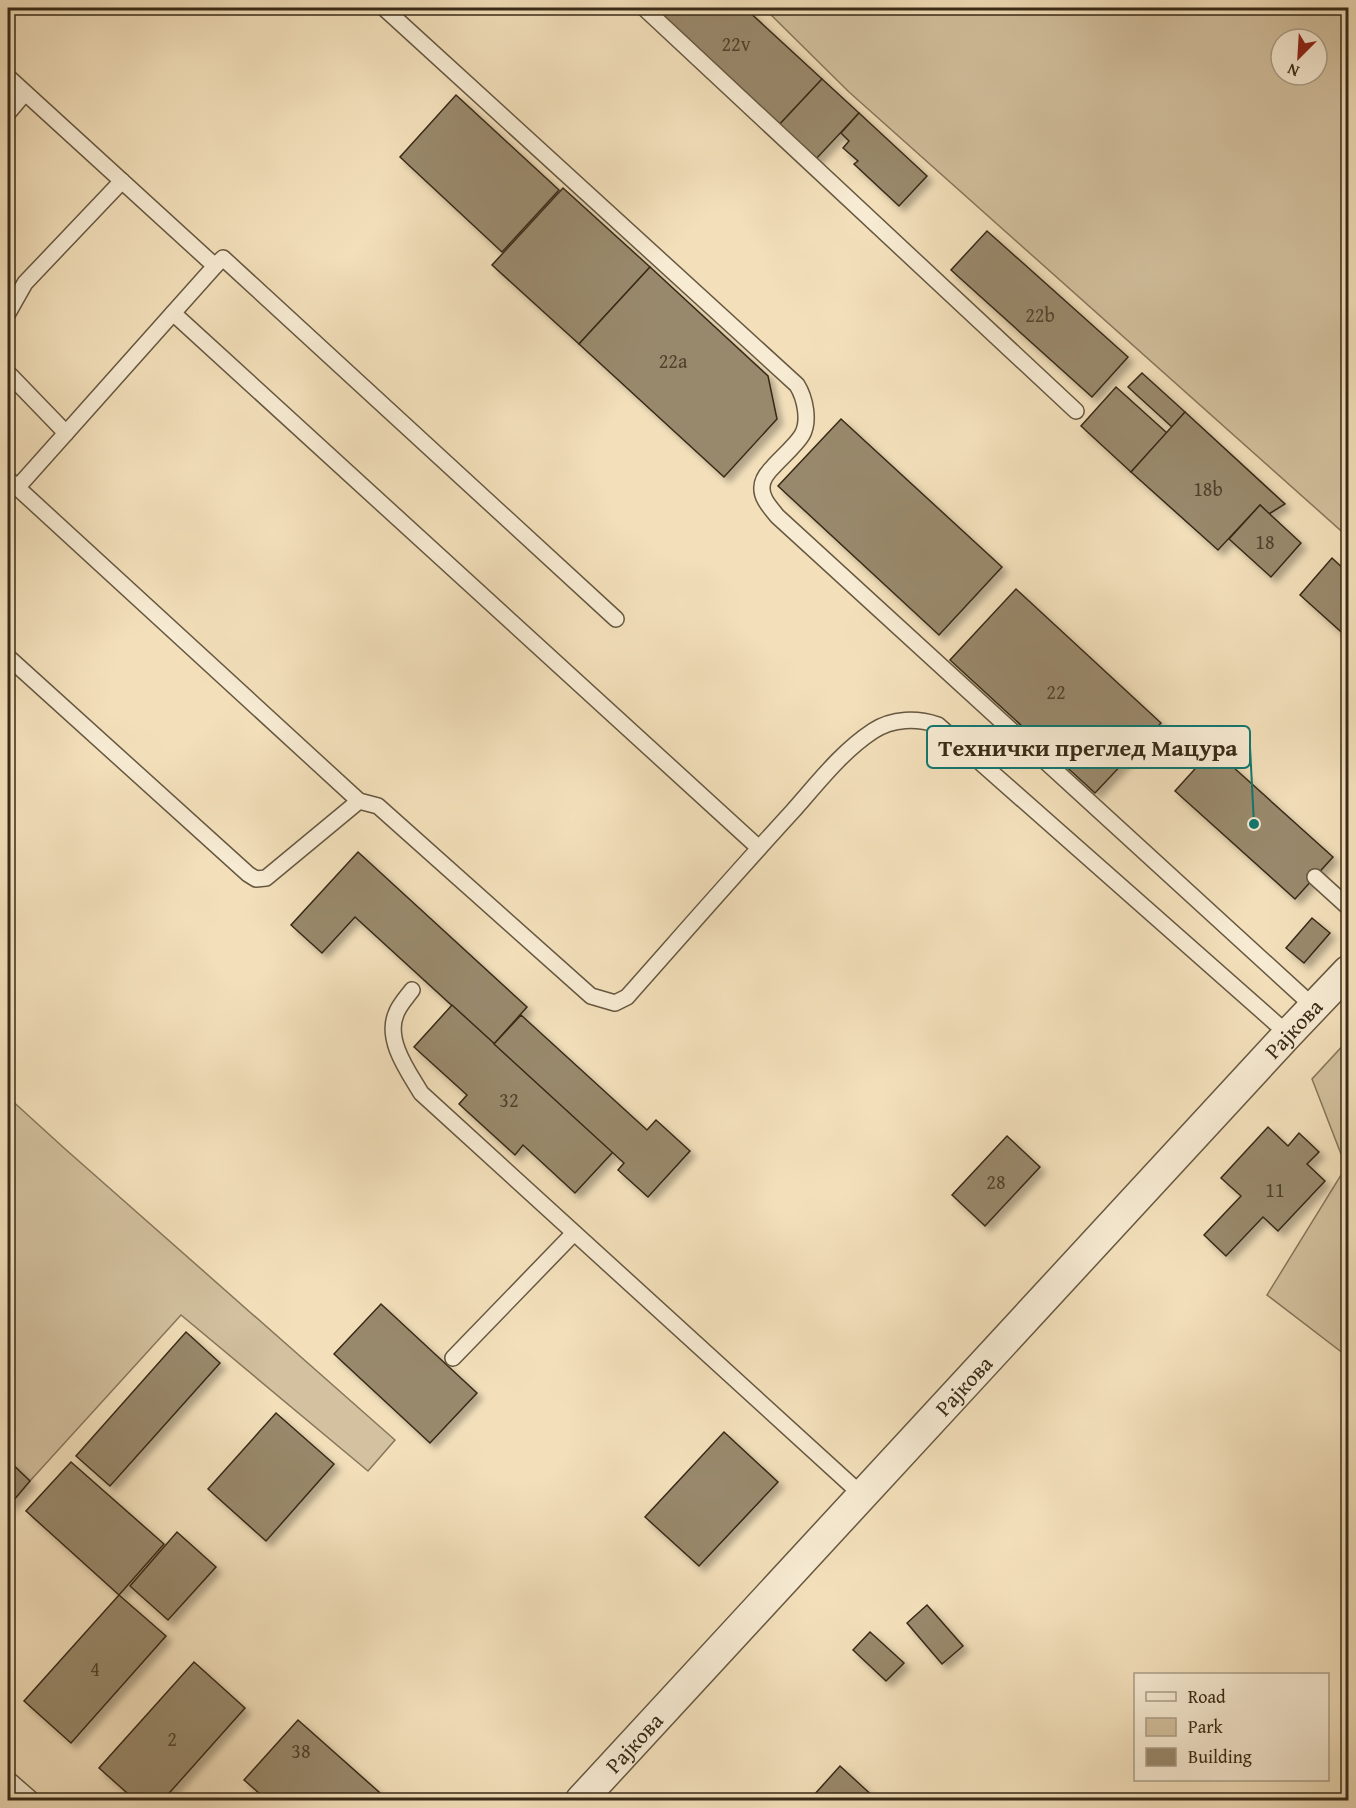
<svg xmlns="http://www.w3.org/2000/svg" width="1356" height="1808" font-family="'Gentium Book Plus',serif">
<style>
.green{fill:#d3c19f;stroke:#86765b;stroke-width:1.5;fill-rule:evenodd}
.building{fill:#99896c;stroke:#382a17;stroke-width:1.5;filter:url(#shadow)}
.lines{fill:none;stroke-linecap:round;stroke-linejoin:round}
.service-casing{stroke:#675840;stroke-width:18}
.minor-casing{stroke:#675840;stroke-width:33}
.service{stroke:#f7ebd3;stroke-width:15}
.minor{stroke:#f7ebd3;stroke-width:30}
.labels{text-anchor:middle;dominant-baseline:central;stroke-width:4.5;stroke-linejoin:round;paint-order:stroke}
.number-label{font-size:20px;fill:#50422c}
.street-label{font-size:22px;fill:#382a17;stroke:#f7ebd3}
.leader{fill:none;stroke:#0f766e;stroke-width:2}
.callout-dot{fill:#0f766e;stroke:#f7ebd3;stroke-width:2}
.callout{fill:#f7ebd3;stroke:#0f766e;stroke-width:2}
.callout-label{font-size:24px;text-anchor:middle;font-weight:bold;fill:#382a17}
</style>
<defs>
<filter id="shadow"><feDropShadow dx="5.5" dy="5.5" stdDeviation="3" flood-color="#0004"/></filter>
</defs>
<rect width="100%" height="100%" fill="#f3e0bb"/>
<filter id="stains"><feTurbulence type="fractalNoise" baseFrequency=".00333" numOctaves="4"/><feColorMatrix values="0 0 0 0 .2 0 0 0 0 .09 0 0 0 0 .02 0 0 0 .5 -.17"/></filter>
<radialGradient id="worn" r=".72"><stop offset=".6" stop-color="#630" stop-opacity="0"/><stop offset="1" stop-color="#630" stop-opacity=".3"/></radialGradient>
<g class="green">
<path d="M764,8H1348V537L849,92ZM1281,39H1317V75H1281Z"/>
<path d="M1348,1040V1357L1267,1295L1346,1167L1312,1079Z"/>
<path d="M8,1097L64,1148L395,1440L368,1471L181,1315L30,1481L8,1460Z"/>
</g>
<g class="building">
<path d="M650,8H745L822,79L778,126Z"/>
<path d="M822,79L859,113L815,160L778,126Z"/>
<path d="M456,95L559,190L502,252L400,157Z"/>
<path d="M859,113L927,176L899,206L854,164L858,161L843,148L849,141L841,133Z"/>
<path d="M563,188L650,267L579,344L492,265Z"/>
<path d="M987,231L1128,357L1092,397L951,270Z"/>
<path d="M650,267L768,376L777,419L724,477L579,344Z"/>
<path d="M1142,373L1185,412L1172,427L1128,387Z"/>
<path d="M1116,387L1167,433L1131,472L1081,426Z"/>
<path d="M1185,412L1285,504L1269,514L1260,505L1218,550L1131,472Z"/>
<path d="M841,419L1002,567L939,635L778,486Z"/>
<path d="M1260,505L1301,543L1271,577L1229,539Z"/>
<path d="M1332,558L1348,573V638L1300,595Z"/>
<path d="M1016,589L1161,723L1095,793L950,660Z"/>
<path d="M1213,749L1333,857L1295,899L1175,791Z"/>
<path d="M358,852L527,1007L494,1044L355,917L322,953L291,925Z"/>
<path d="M1312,918L1330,933L1304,963L1286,948Z"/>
<path d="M452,1005L613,1152L575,1193L523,1145L515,1155L459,1104L467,1095L414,1047Z"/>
<path d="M521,1015L647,1130L656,1120L690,1151L648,1197L618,1170L624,1163L494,1044Z"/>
<path d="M1268,1127L1288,1146L1299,1133L1319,1152L1307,1164L1325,1181L1278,1231L1263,1217L1226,1256L1204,1235L1241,1196L1221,1178Z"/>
<path d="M1007,1136L1040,1167L985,1226L952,1195Z"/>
<path d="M381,1304L477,1393L430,1443L334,1354Z"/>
<path d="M186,1332L220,1363L110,1486L76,1456Z"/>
<path d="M276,1413L334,1464L266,1541L208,1489Z"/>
<path d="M724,1432L778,1482L699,1566L645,1517Z"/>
<path d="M8,1460L30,1481L8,1507Z"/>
<path d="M71,1462L164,1544L119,1595L26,1511Z"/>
<path d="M177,1532L216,1567L168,1620L130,1586Z"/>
<path d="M119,1595L166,1636L71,1743L24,1701Z"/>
<path d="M927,1605L963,1646L942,1664L907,1623Z"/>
<path d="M870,1632L904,1663L886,1681L853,1650Z"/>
<path d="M194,1662L245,1708L163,1800H135L99,1768Z"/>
<path d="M298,1720L388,1800H267L244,1780Z"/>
<path d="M840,1766L877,1800H820L814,1795Z"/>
</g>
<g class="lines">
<defs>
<g id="service">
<path d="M384,8L797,385C805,398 810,421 802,435C796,445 781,458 773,467C768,472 762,479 762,487C761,498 770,507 777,516L1314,1007"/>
<path d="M644,8L1076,411"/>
<path d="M8,77L215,266L17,488"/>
<path d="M8,113L25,93"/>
<path d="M215,266L223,258L616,619"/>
<path d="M8,313L25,283L122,181"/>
<path d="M173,313L759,848"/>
<path d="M8,373L66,433"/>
<path d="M8,479L359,801L378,806L591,996L615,1003L627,997C682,935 736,873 792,812C817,784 841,752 873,731C893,718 917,718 938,725L1288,1034"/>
<path d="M8,657L248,874L256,879L266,878L359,801"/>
<path d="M1315,877L1348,907"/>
<path d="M412,990C407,997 399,1005 396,1014C385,1040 408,1071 421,1093L862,1495"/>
<path d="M453,1358L574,1233"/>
<path d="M8,1779L32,1800"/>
</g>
<g id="minor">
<path id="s1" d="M581,1800L1288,1034L1348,971"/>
</g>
</defs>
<use href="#service" class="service-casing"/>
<use href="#minor" class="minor-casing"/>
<use href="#service" class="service"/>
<use href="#minor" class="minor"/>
</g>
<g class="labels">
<g class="number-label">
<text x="736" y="43">22v</text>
<text x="1040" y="314">22b</text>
<text x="673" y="360">22a</text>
<text x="1208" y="488">18b</text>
<text x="1265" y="541">18</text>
<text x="1056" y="691">22</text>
<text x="509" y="1099">32</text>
<text x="996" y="1181">28</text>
<text x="1275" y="1189">11</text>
<text x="95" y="1668">4</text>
<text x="172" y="1738">2</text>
<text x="301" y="1750">38</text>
</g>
<g class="street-label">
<text stroke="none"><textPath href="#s1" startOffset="1050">Рајкова</textPath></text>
<text stroke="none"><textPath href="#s1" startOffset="564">Рајкова</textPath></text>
<text stroke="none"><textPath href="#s1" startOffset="78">Рајкова</textPath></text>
</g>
</g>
<path class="leader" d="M1254 824L1250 747"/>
<circle class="callout-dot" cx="1254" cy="824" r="6"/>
<rect class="callout" x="927" y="726" width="323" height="42" rx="6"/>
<g class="callout-label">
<text x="1088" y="756">Технички преглед Мацура</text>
</g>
<rect width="1356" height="1808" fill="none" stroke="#f3e0bb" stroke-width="30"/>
<rect x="9" y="9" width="1338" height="1790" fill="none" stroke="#382a17" stroke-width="3"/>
<rect x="15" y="15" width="1326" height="1778" fill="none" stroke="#382a17" stroke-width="1.5"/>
<rect x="1134" y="1673" width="195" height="108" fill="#f7ebd3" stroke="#ab9e88" stroke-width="1.5"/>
<rect x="1146" y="1692" width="30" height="9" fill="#f7ebd3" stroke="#ab9e88" stroke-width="1.5"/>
<text x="1188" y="1703" font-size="18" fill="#382a17">Road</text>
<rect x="1146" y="1718" width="30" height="18" fill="#d3c19f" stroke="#ab9e88" stroke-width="1.5"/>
<text x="1188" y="1733" font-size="18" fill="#382a17">Park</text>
<rect x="1146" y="1748" width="30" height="18" fill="#99896c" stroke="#ab9e88" stroke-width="1.5"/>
<text x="1188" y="1763" font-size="18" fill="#382a17">Building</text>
<g transform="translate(1299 57) rotate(204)"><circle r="28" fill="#f7ebd3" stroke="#ab9e88" stroke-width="1.5"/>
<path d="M0-4.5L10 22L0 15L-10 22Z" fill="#8f2418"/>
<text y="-9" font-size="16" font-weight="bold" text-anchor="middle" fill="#382a17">N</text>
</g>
<rect width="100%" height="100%" filter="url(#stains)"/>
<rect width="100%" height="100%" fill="url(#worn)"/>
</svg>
